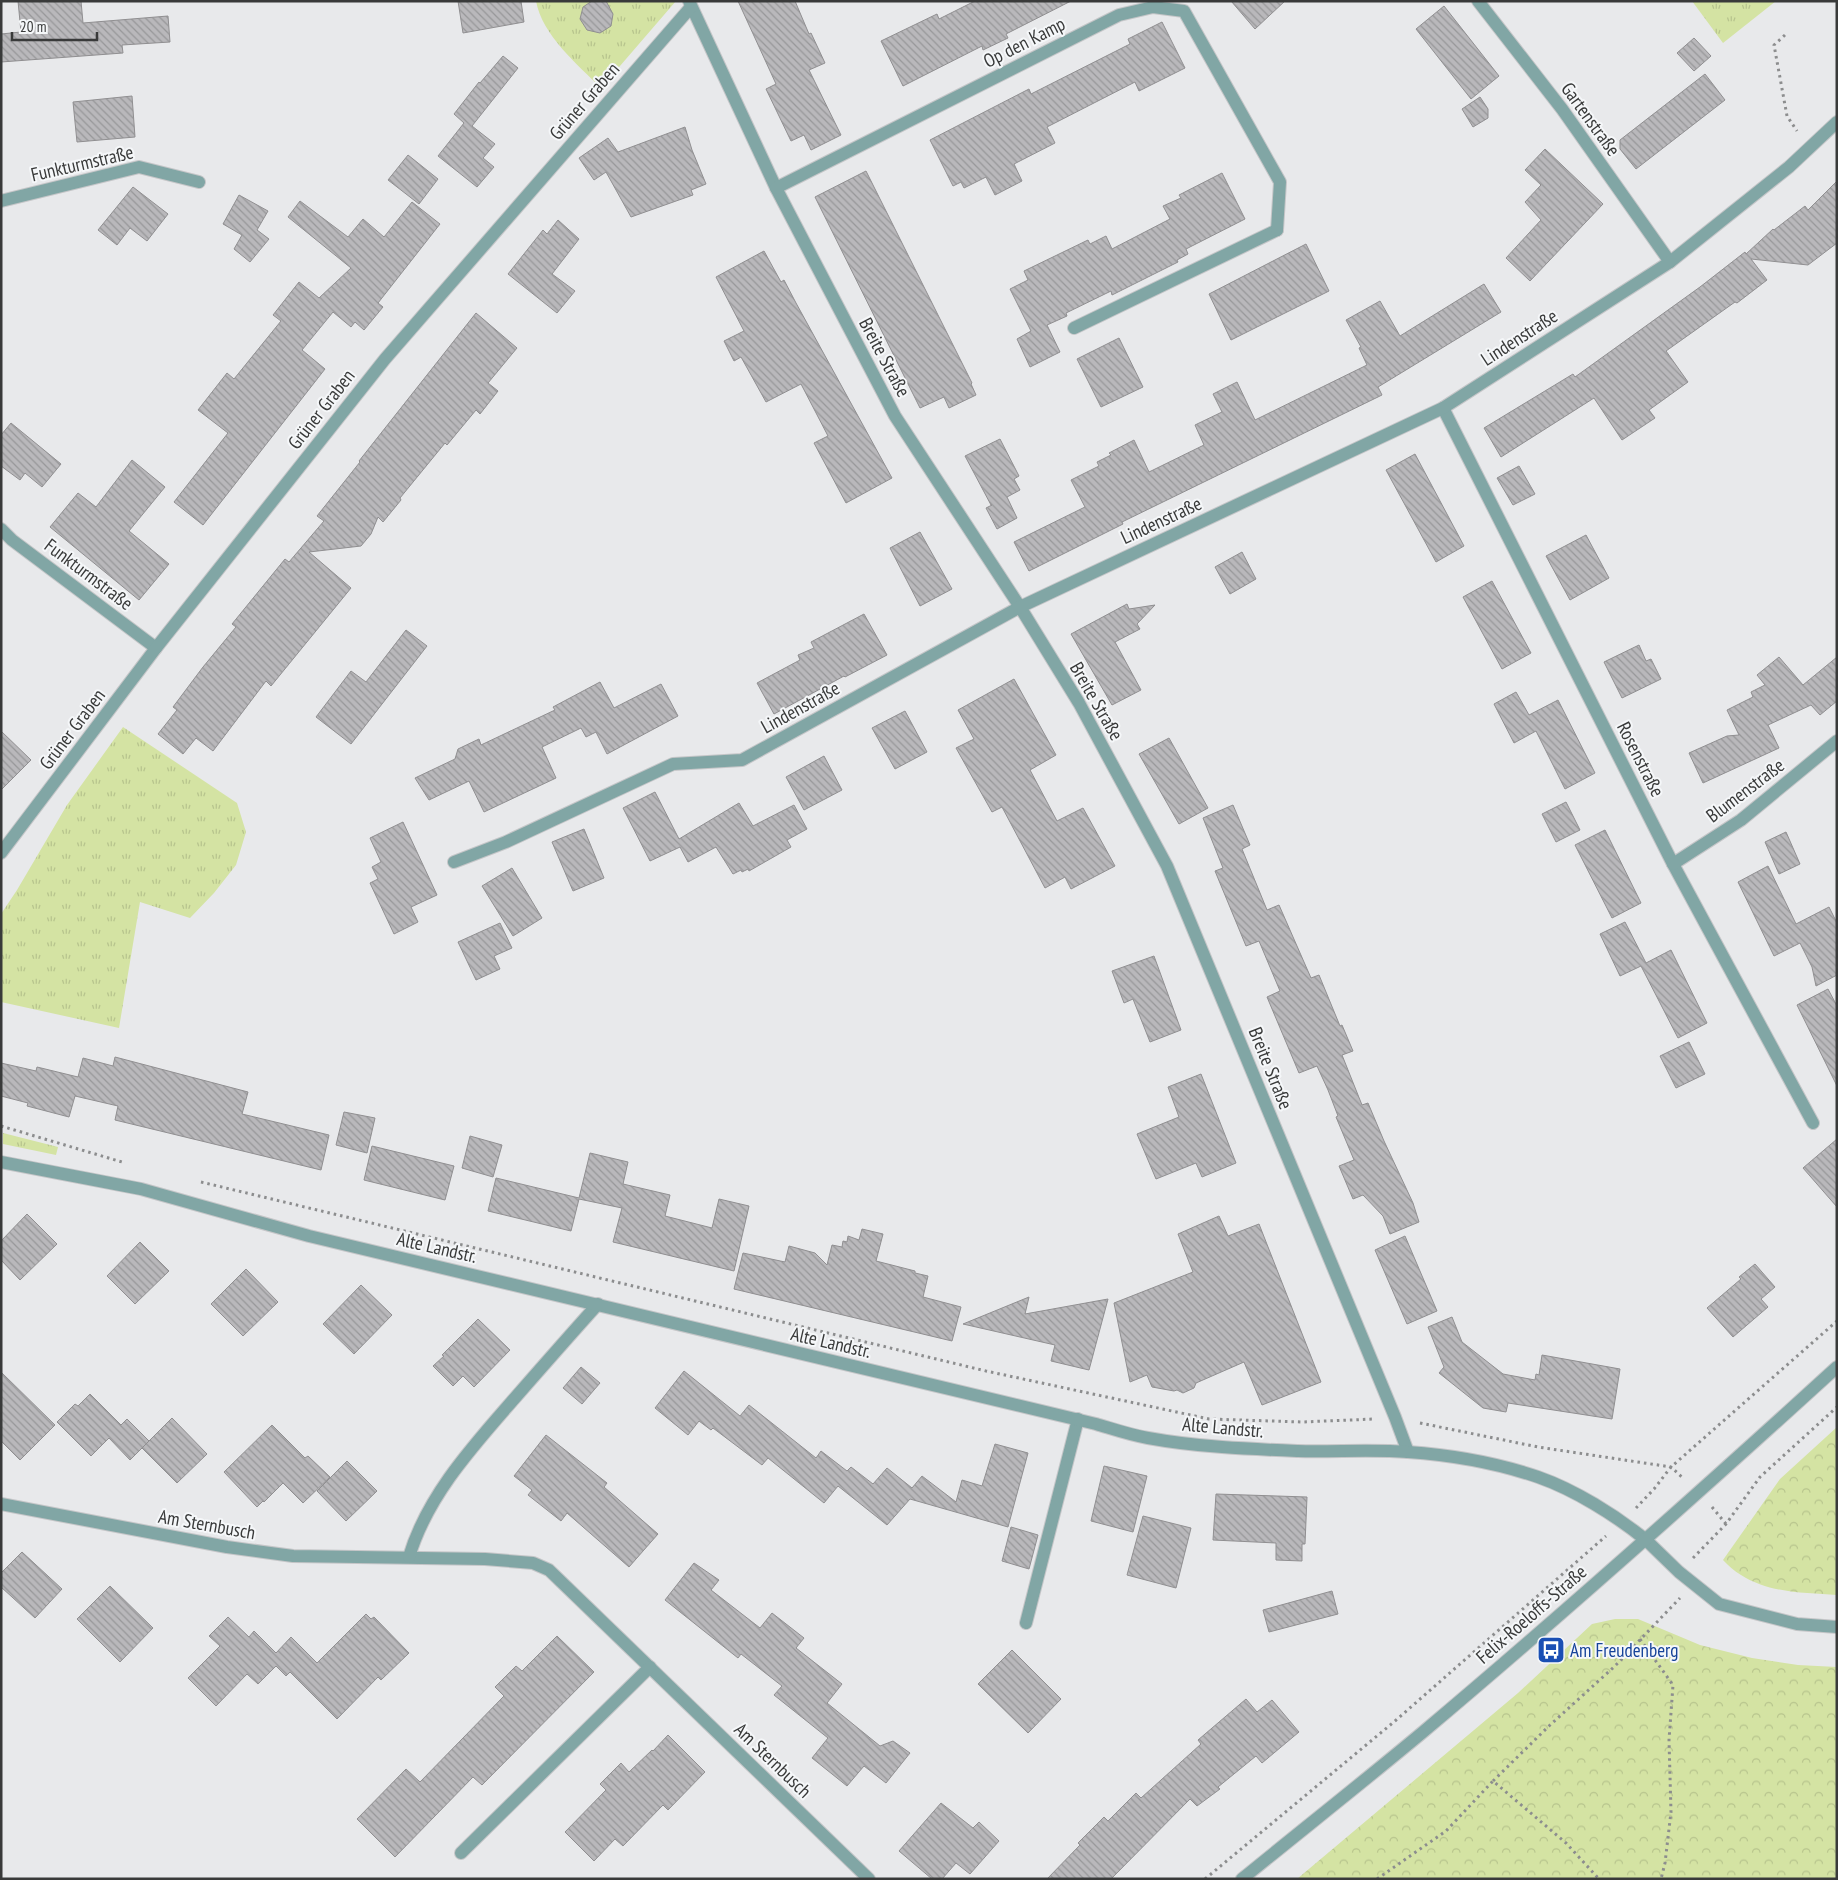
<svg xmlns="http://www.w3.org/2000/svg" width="1838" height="1880" font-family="'PT Sans Narrow',sans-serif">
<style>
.grass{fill:url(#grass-tufts)}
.forest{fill:url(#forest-crowns)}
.building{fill:url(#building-back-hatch);stroke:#908f91}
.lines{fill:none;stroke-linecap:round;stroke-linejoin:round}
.service-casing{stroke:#c5c6c8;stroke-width:14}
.minor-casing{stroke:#c5c6c8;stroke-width:14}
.tertiary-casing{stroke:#c5c6c8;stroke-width:14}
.path{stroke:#8c8d8e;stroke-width:3;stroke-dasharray:2.5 4;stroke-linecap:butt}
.service{stroke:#81a6a5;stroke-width:12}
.minor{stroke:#81a6a5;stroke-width:12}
.tertiary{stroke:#81a6a5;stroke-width:12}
.labels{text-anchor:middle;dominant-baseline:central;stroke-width:4;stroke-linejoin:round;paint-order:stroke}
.street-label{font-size:19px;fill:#393a3a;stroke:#f5f7f9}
.transit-label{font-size:19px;fill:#164399;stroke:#f5f7f9;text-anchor:start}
</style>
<defs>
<pattern id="grass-tufts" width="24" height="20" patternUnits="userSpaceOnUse" patternTransform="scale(1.25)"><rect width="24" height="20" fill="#d4e3a3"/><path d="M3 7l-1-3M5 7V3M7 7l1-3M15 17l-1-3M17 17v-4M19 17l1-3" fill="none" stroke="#b7c48d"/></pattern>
<pattern id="forest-crowns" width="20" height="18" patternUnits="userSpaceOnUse" patternTransform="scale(1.25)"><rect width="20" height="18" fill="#d4e3a3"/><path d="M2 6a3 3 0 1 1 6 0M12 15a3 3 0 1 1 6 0" fill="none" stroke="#b7c48d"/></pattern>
<pattern id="building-back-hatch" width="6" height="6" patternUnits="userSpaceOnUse" patternTransform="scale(1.25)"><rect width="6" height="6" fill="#b9b8bb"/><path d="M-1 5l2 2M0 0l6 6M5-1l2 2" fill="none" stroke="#979799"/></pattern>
</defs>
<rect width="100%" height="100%" fill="#e8e9eb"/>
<g class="grass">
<path d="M536,1H676L601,88C578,65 542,35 536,1Z"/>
<path d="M1692,1H1776L1723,43Z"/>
<path d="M123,727L237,803L246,832L236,865L214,893L190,918L140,902L119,1028L1,1002V914L17,890L67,805Z"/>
<path d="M3,1133L58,1147L56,1155L3,1144Z"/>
</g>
<g class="forest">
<path d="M1837,1427V1595C1804,1593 1769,1593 1741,1575C1734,1571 1728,1565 1723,1560L1780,1479Z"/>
<path d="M1615,1619H1638L1700,1645L1752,1658L1798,1665L1837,1667V1879H1297L1518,1693L1592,1624Z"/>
</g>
<g class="building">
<path d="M18,1H81L83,23L168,16L170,42L122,45L123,53L1,62V34L21,32Z"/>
<path d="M458,1H521L524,22L463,33Z"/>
<path d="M592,1H606L613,14L611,26L600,33L587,30L580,19L583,7Z"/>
<path d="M738,1H795L809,34L811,33L825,63L809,70L841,135L811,150L804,135L791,141L766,89L776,84Z"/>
<path d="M975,1H1071L1006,34L1008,38L983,50L982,46L903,86L881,41L937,14L939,19Z"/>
<path d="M1231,1H1285L1255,29Z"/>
<path d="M1444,6L1499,76L1471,99L1416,29Z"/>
<path d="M1162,22L1185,68L1139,91L1135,82L1047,127L1055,143L1014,164L1022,181L995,195L986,177L964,188L961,182L953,186L930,140L1029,89L1031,94L1130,44L1128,39Z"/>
<path d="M1694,38L1711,56L1694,71L1677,53Z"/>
<path d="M503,56L518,68L472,126L495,144L483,158L494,167L477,187L438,156L464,123L454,114L479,82L480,83Z"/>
<path d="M1705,74L1725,100L1636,169L1620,149V140Z"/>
<path d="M132,96L135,137L77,142L73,102Z"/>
<path d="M1480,97L1488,109V118L1473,127L1462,109Z"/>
<path d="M685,127L692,150L706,184L691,190L693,195L631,217L606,172L594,180L579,158L608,138L618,152Z"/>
<path d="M1545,149L1603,204L1530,281L1506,258L1541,220L1525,202L1541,185L1525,170Z"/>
<path d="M408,155L438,179L419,204L388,180Z"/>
<path d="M866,171L972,383L971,384L976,395L949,408L944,397L920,408L815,197Z"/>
<path d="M1222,173L1245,219L1186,249L1188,254L1177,260L1178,262L1112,295L1111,291L1066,313L1067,316L1047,325L1060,352L1030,367L1017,339L1031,331L1010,289L1028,280L1024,271L1088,240L1090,244L1106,236L1112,249L1170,219L1163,206L1181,198L1179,195Z"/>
<path d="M1837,181V243L1808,265L1751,259L1767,280L1737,303L1735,302L1666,351L1688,382L1649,410L1655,418L1622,440L1594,398L1501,457L1484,428L1573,374L1575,377L1700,287L1745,252L1746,254L1773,229L1774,230L1805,206L1808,210Z"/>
<path d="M133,187L168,214L147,241L130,228L117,245L98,230Z"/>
<path d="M239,195L268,211L257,230L269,239L250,262L234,249L242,235L223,224Z"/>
<path d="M300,201L348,237L363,219L384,237L412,202L440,224L378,303L383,307L364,330L355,322L351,327L333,312L302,350L325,369L203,525L174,502L228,433L198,410L227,373L234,379L281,321L273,315L299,282L319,298L351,268L288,217Z"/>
<path d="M558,220L579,239L552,274L575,291L557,313L508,274L543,230L547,234Z"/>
<path d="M1306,244L1329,291L1231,340L1209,294Z"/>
<path d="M764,251L781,282L784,280L796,303L892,478L846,503L814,443L828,436L801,384L766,402L741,357L734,361L724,341L744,331L716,277Z"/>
<path d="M1484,284L1501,312L1378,387L1382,395L1122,522L1123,524L1029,571L1014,542L1085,507L1071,480L1099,466L1097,462L1111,455L1109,453L1134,440L1149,472L1204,445L1195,425L1222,412L1213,394L1237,382L1255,420L1367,365L1359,348L1361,347L1346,320L1380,301L1400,336Z"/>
<path d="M476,313L517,348L488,383L498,391L480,414L476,410L447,445L445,443L400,498L401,500L383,522L378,517L371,534L361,546L309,552L351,588L271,686L266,681L213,751L196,738L183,754L158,734L177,710L173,707L203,667L236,627L232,624L285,559L289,562L324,521L317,516L360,462L359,461Z"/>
<path d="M1119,338L1143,387L1101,407L1077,359Z"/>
<path d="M11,423L61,464L42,487L25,473L20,480L1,466V435Z"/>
<path d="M1000,439L1019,476L1014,479L1020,490L1007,497L1017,518L997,529L986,508L992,505H991L965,456Z"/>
<path d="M1415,454L1464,546L1436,562L1386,470Z"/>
<path d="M132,460L165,487L129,531L169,564L139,600L50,527L78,493L96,507Z"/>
<path d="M1519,466L1535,494L1513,505L1497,478Z"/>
<path d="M920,532L952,589L920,606L890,548Z"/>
<path d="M1586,535L1609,578L1570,600L1546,556Z"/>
<path d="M1242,552L1256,579L1230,594L1215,567Z"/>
<path d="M1492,581L1531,653L1502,669L1463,597Z"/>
<path d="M1127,604L1129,609L1155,605L1137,624L1140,629L1115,642L1141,690L1112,705L1071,634Z"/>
<path d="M864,614L887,655L845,677L844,676L774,714L757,683L800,660L798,655L814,648L811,642Z"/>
<path d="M406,630L427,646L351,744L316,717L351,671L366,682Z"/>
<path d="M1639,645L1646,661L1651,659L1661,679L1622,698L1604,662Z"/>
<path d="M1779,657L1803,685L1837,657V701L1820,715L1811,705L1768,725L1779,748L1703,783L1689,753L1727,736L1739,735L1727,710L1753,697L1751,692L1765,685L1757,675Z"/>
<path d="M1014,679L1056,755L1030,770L1057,821L1083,808L1115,866L1071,889L1065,877L1045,888L1002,807L992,812L956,748L974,739L958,710Z"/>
<path d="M600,682L614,708L661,684L678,716L607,754L596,732L586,737L581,728L542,747L556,778L484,812L469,781L429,800L415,778L455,759L458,749L479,739L481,745L555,710L553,707Z"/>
<path d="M1516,692L1529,715L1558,700L1595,773L1565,789L1536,731L1514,743L1494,704Z"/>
<path d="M905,711L927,752L895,769L872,728Z"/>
<path d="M1,731L31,760L1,790Z"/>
<path d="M1169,738L1208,808L1179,824L1139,754Z"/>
<path d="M824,756L842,790L804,810L786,777Z"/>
<path d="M655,792L679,839L739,803L753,826L794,805L807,829L787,840L791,847L749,871L748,869L742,872L741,870L733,874L716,847L688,862L680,847L650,861L623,808Z"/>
<path d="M1566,802L1580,830L1556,842L1542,814Z"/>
<path d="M1233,805L1250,845L1242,849L1267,910L1279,905L1311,978L1319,975L1340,1026L1342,1025L1353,1051L1342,1055L1362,1105L1368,1103L1384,1141L1413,1203L1419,1222L1390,1234L1383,1216L1363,1195L1353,1199L1339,1166L1354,1160L1336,1117L1338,1116L1328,1090L1317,1066L1299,1073L1267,997L1280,991L1259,941L1246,946L1215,871L1223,868L1203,818Z"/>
<path d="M403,822L437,895L411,907L418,922L394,934L370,883L378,879L372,867L381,862L370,838Z"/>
<path d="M584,829L604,878L573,891L552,842Z"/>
<path d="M1605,830L1641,903L1612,918L1575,845Z"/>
<path d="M1786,832L1800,864L1779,874L1765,842Z"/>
<path d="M1768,866L1796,924L1829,907L1837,923V975L1816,986L1812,967L1800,943L1774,956L1738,882Z"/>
<path d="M512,868L542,918L513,936L482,886Z"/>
<path d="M1625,922L1646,963L1671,950L1707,1023L1678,1038L1641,966L1620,976L1600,934Z"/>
<path d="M500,923L512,948L494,956L500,969L476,980L458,942Z"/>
<path d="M1154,956L1181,1030L1150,1042L1133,999L1124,1003L1112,971Z"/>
<path d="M1828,989L1837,1006V1086L1797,1005Z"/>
<path d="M1689,1042L1705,1074L1676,1088L1660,1056Z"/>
<path d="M115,1057L248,1092L242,1114L329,1135L321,1170L115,1120L118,1106L75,1096L69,1117L27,1106L28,1103L1,1096V1063L36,1071L37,1067L78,1077L83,1058L113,1066Z"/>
<path d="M1201,1074L1236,1163L1202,1177L1196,1163L1156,1179L1137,1134L1179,1117L1168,1087Z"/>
<path d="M344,1112L375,1118L367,1153L336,1145Z"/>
<path d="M470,1136L502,1145L493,1177L462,1168Z"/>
<path d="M1837,1139V1207L1803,1168Z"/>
<path d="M372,1146L454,1166L445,1200L364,1180Z"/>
<path d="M590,1153L628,1162L623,1184L670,1195L665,1216L712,1228L719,1199L749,1206L734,1271L613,1242L622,1208L579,1199L571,1231L488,1211L496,1178L579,1198Z"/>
<path d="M27,1214L57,1244L20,1280L1,1260V1241Z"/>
<path d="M1219,1216L1228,1236L1259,1224L1321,1382L1262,1405L1244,1362L1196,1383L1194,1388L1183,1393L1177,1390L1174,1391L1152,1387L1147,1375L1130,1382L1114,1303L1193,1272L1178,1234Z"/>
<path d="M862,1229L883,1234L876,1261L915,1271V1273L928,1276L923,1297L961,1307L952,1341L734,1289L743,1253L785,1262L789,1246L815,1253L827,1265L832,1245L842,1247L843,1241L847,1242L848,1236L859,1240Z"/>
<path d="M1405,1236L1437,1311L1407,1324L1375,1250Z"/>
<path d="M140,1242L169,1271L135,1304L107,1276Z"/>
<path d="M1755,1264L1775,1287L1761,1299L1768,1307L1733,1337L1707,1308L1741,1279L1739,1277Z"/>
<path d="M246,1269L278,1302L243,1336L211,1304Z"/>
<path d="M361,1285L392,1315L354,1354L323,1324Z"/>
<path d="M1029,1297L1025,1314L1108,1299L1089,1370L1051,1361L1055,1345L963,1324Z"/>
<path d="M1452,1317L1462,1342L1503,1374L1535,1380L1536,1374L1539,1375L1542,1355L1620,1369L1612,1419L1508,1403L1506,1412L1483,1408L1439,1373L1444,1367L1428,1327Z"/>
<path d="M478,1319L510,1350L474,1387L463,1376L453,1386L433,1366L444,1356L442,1355Z"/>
<path d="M581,1367L600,1383L582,1404L563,1388Z"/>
<path d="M684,1371L740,1416L749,1405L816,1458L821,1451L847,1471L851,1467L873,1484L887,1468L912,1488L922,1476L956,1502L962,1480L982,1486L995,1444L1028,1453L1008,1527L910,1499L887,1525L838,1486L824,1503L768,1458L762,1465L713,1428L711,1430L699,1421L688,1435L655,1408Z"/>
<path d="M1,1372L55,1425L20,1460L1,1441Z"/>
<path d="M90,1394L121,1425L127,1419L149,1441L130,1460L109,1438L91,1456L57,1422L75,1404L78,1406Z"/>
<path d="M172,1418L207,1454L177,1483L142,1448Z"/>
<path d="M272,1425L305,1458L308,1456L330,1477L303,1503L283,1483L264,1502L263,1501L257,1507L224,1472Z"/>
<path d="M546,1435L607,1483L604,1487L658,1534L629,1567L567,1513L561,1521L528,1495L532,1490L514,1476Z"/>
<path d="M347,1461L377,1491L346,1521L317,1491Z"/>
<path d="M1104,1466L1147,1476L1133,1532L1091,1521Z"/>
<path d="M1216,1494L1307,1497L1305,1544H1302V1561L1276,1560V1543L1213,1540Z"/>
<path d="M1143,1516L1191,1528L1176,1588L1127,1575Z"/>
<path d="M1011,1527L1038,1535L1029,1569L1002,1561Z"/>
<path d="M22,1552L62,1589L35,1618L1,1587V1573Z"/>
<path d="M694,1563L719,1580L711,1590L760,1628L772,1613L804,1638L796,1648L842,1684L827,1703L880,1746L893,1741L910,1753L886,1783L864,1766L847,1786L812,1758L828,1738L774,1695L782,1686L741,1654L738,1658L665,1600Z"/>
<path d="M110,1586L153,1628L120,1662L77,1619Z"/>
<path d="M1332,1591L1338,1614L1269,1632L1263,1610Z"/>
<path d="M366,1614L371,1619L374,1617L409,1653L381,1680L378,1677L337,1719L290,1672L286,1676L276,1666L258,1684L247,1674L216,1706L188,1678L220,1646L209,1636L228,1617L249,1637L254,1631L276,1653L291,1637L317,1663Z"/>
<path d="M557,1636L594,1672L482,1785L473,1777L395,1857L357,1819L406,1769L420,1782L504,1696L495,1687L516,1666L522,1671Z"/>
<path d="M1012,1650L1061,1699L1028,1733L978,1684Z"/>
<path d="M1246,1699L1257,1712L1272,1700L1299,1732L1262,1763L1256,1756L1218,1787L1220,1789L1197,1806L1190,1799L1111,1879H1047L1080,1845L1078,1843L1104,1817L1108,1821L1136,1793L1141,1798L1201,1744L1198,1740Z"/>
<path d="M668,1735L705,1772L668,1810L663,1805L623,1846L615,1839L594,1861L565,1832L606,1790L600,1784L621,1763L629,1772L652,1750L653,1751Z"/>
<path d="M941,1803L973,1828L979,1822L999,1841L970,1874L956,1863L942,1879H932L899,1851Z"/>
</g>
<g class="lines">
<defs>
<g id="service">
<path d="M1074,328L1277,230"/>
<path d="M1026,1623L1078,1419"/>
</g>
<g id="minor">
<path d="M689,1L776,188L895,416L1020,607L1079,703L1167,866L1395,1417L1408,1452"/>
<path d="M1478,1L1562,109L1670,262"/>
<path d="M776,188L1119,15L1153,7L1184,11L1280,182L1277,230"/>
<path d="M1,201L139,167L199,182"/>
<path d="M1443,408L1673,864L1813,1123"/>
<path d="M1,529L12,540L156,648"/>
<path d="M1,853L156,648L385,359L691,7"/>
<path d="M454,862L506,842L673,764L742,760L1020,607L1443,408L1670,262L1789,167L1837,122"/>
<path d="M1673,864L1741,820L1837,741"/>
<path d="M1,1504L227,1547L293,1556L485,1559L533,1563L549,1570L869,1879"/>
<path d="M1646,1540L1679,1572L1719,1604L1797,1624L1837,1627"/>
<path d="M409,1557C427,1496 473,1446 514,1399C542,1367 570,1335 598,1304"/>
<path d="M461,1853L650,1667"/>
</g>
<g id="tertiary">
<path d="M1,1162L141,1189L309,1236L1096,1424C1113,1429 1130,1435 1148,1438C1197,1447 1248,1449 1298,1451C1335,1452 1372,1449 1408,1452C1451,1455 1497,1463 1538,1477C1575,1490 1615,1515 1646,1540"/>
<path d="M1242,1879C1302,1830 1363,1782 1423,1732C1563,1614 1701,1491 1837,1367"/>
</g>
</defs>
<use href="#service" class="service-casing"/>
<use href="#minor" class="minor-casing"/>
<use href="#tertiary" class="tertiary-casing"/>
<g class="path">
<path d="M1785,35L1774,45L1787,116L1797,131"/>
<path d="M1,1126L122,1162"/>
<path d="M201,1182L986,1371L1209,1419L1302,1422L1374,1419"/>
<path d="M1420,1423L1538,1447L1671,1467L1683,1478"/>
<path d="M1712,1507L1726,1524"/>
<path d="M1636,1508L1654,1489L1671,1467L1837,1321"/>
<path d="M1693,1558L1726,1524L1760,1477L1837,1407"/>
<path d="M1640,1639L1673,1685L1669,1740L1671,1812L1665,1863L1661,1879"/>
<path d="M1493,1781L1549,1726L1615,1666L1680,1598"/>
<path d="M1205,1879L1395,1721L1606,1536"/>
<path d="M1377,1879L1446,1831L1493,1781L1566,1843L1599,1879"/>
</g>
<use href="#service" class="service"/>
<use href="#minor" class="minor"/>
<use href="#tertiary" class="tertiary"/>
</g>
<defs>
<symbol id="bus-square" viewBox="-11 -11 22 22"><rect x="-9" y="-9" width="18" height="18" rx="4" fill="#1a4fb4" stroke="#f5f7f9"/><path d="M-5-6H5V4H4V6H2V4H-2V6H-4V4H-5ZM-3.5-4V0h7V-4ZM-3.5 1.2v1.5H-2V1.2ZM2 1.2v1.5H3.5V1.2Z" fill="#fff"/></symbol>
</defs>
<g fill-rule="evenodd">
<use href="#bus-square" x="1535" y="1634" width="32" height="32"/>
</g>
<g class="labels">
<g class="street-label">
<text transform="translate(1024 42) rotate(-27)">Op den Kamp</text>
<text transform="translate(584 101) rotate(-49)">Grüner Graben</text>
<text transform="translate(1591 119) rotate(54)">Gartenstraße</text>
<text transform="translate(82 163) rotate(-13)">Funkturmstraße</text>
<text transform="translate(1519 337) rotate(-33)">Lindenstraße</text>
<text transform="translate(885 357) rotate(62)">Breite Straße</text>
<text transform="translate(321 409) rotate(-52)">Grüner Graben</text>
<text transform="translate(1161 520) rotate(-25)">Lindenstraße</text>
<text transform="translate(89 574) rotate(37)">Funkturmstraße</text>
<text transform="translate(1097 701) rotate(60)">Breite Straße</text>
<text transform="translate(800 707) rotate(-29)">Lindenstraße</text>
<text transform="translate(72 729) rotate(-53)">Grüner Graben</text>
<text transform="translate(1641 759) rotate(63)">Rosenstraße</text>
<text transform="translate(1745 790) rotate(-37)">Blumenstraße</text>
<text transform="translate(1271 1068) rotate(68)">Breite Straße</text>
<text transform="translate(437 1247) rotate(13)">Alte Landstr.</text>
<text transform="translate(831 1342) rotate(13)">Alte Landstr.</text>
<text transform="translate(1223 1427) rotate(5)">Alte Landstr.</text>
<text transform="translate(207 1524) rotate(10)">Am Sternbusch</text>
<text transform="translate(1531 1614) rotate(-41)">Felix-Roeloffs-Straße</text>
<text transform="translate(773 1760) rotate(44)">Am Sternbusch</text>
</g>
<g class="transit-label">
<text x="1570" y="1650">Am Freudenberg</text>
</g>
</g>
<rect width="1838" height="1880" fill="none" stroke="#393a3a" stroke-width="5"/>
<path d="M12 32v8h85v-8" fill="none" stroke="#393a3a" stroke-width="2.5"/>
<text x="20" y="32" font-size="15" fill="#393a3a" stroke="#f5f7f9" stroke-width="4" paint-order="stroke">20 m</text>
</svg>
